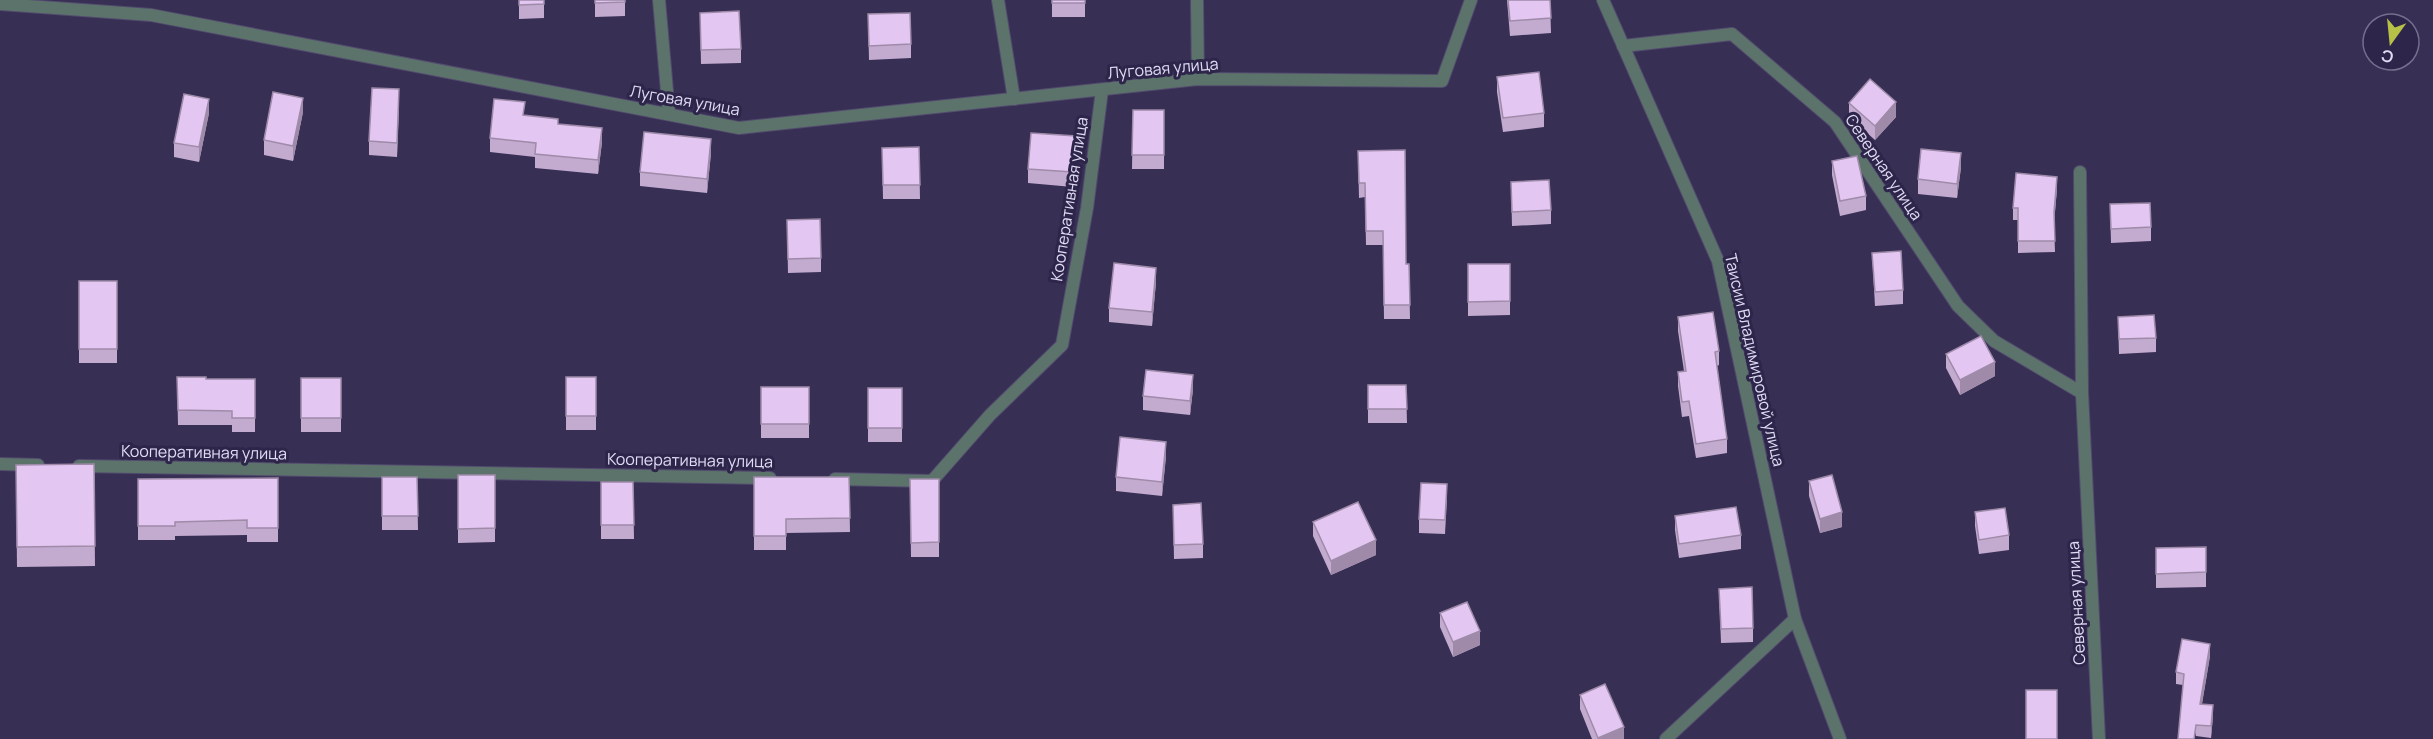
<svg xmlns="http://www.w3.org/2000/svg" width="2433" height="739" font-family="Manrope,sans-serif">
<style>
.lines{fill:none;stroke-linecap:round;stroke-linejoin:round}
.minor-casing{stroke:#534b6e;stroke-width:14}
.tertiary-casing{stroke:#534b6e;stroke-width:14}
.minor{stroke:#5c736c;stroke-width:12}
.tertiary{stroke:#5c736c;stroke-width:12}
.wall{fill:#c3abd0}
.shaded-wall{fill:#9f8ba9}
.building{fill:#e3c7f2;stroke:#9f8ba9;stroke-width:1.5}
.labels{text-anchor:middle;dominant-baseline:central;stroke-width:6;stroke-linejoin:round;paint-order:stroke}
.street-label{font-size:16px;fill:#e0dcf4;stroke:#2e254a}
</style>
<rect width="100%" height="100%" fill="#382f55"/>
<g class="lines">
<defs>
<g id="minor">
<path d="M659,0L669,114"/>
<path d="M998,0L1014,99"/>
<path d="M1197,0L1198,79"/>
<path d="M1623,46L1732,34L1835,122L1958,306L1994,341L2082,393"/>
<path d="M2080,172L2082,393L2099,739"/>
<path d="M0,464L38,465"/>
<path d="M79,466L770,478"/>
<path d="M835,479L932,481L990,415L1062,345L1087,208L1102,90"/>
<path d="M1666,739L1795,619"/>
</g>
<g id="tertiary">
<path d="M1603,0L1718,261L1795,619L1840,739"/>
<path d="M0,4L151,15L739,128L1198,79L1442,81L1471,0"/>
</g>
</defs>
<use href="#minor" class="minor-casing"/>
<use href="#tertiary" class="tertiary-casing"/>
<use href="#minor" class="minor"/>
<use href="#tertiary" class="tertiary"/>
</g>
<g class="wall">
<path d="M519,0H544V18L519,19Z"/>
<path d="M595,0H625V16L595,17Z"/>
<rect x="1052" y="0" width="33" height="17"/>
<path d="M1507,0H1550L1551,33L1510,36Z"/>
<path d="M700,13L741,49V63L701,64Z"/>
<path d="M868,14L911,44V58L869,60Z"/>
<path d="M1497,77L1544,113V127L1503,132L1497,92Z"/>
<path d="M399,103L397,157L369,155V141Z"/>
<path d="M1849,103L1896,117L1875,140L1849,117Z"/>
<path d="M1133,110H1164V169H1132Z"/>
<path d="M303,112L293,161L264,155V140Z"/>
<path d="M209,113L199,162L174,157V143Z"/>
<path d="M525,116L558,124L602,142L598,174L535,168V157L490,152V138Z"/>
<path d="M919,147L920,199H883L882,148Z"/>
<path d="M1076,150L1073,187L1028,183V169Z"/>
<path d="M1358,151L1406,264H1409L1410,319H1384L1383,245H1366L1365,197L1359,198Z"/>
<path d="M711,153L707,193L640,186V172Z"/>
<path d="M1832,161L1866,196V210L1840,216L1832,175Z"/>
<path d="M1961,167L1957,198L1918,194V179Z"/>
<path d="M1511,182L1551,210V224L1512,226Z"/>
<path d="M2057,189L2054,222L2055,252L2018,253V220H2013V208Z"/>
<path d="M2110,204L2151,227V241L2111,243Z"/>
<path d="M787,220L821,258V272L788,273Z"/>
<path d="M1872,253L1903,290V304L1875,306Z"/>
<path d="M1468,264H1510V315L1468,316Z"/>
<rect x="79" y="281" width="38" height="82"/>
<path d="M1156,282L1152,326L1109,322V308Z"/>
<path d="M1678,317L1719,351V365L1717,366L1727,439V453L1696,458L1689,416L1682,417L1678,386V372L1684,371L1678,331Z"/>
<path d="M2118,317L2156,338V352L2119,354Z"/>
<path d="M1946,354L1995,376L1960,395L1946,368Z"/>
<path d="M177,377L206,379H255V432H232V425H178Z"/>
<rect x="566" y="377" width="30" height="53"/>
<rect x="301" y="378" width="40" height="54"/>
<path d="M1368,385H1406L1407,423H1368Z"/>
<rect x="761" y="387" width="48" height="51"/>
<rect x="868" y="388" width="34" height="54"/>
<path d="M1193,389L1190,415L1143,410V396Z"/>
<path d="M1166,456L1162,496L1116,491V477Z"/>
<path d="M94,464L95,566L17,567L16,465Z"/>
<path d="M458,475H495V542L458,543Z"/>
<path d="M382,477H417L418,530H382Z"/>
<path d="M754,477H849L850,532L786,533V550H754Z"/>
<path d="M278,478V542H247V535L175,536V540H138V479Z"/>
<path d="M910,479H939V557H911Z"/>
<path d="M1809,481L1842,527L1820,533L1809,496Z"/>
<path d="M601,482H633L634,539H601Z"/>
<path d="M1447,498L1445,534L1419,533V519Z"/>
<path d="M1173,505L1203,544V558L1174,559Z"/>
<path d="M1975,512L2009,535V550L1979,554L1975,526Z"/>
<path d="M1675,516L1741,535V549L1679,558L1675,530Z"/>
<path d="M1313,522L1376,555L1331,575L1313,536Z"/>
<path d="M2206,547V587L2156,588V548Z"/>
<path d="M1719,589L1753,628V642L1721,643Z"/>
<path d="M1440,613L1480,645L1453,657L1440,627Z"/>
<path d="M2210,656L2202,704L2213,716L2211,738L2196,736L2183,685L2176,684V672Z"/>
<path d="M1580,695L1624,739H1592L1580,709Z"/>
</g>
<g class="shaded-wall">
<path d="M399,89V103L397,157V143Z"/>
<path d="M303,98V112L293,161V146Z"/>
<path d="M209,99V113L199,162V147Z"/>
<path d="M1896,102V117L1875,140V126Z"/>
<path d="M602,128V142L598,174V160Z"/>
<path d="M1076,136V150L1073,187V172Z"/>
<path d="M711,139V153L707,193V179Z"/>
<path d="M1961,153V167L1957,198V184Z"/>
<path d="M2057,177V189L2054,224V212Z"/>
<path d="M1156,268V282L1152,326V312Z"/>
<path d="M1995,362V376L1960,395V380Z"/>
<path d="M1193,375V389L1190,415V401Z"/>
<path d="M1166,442V456L1162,496V482Z"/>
<path d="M1842,512V527L1820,533V519Z"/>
<path d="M1376,540V555L1331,575V561Z"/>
<path d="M1480,631V645L1453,657V642Z"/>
<path d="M2210,644V656L2200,715V704Z"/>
<path d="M2213,705V716L2211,738V726Z"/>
<path d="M1624,727V739H1598V738Z"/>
</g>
<g class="building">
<path d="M519,0H544V4L519,5Z"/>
<path d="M595,0H625V2L595,3Z"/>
<rect x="1052" y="0" width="33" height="3"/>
<path d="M1508,0H1550L1551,18L1510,21Z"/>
<path d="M739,11L741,49L701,50L700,13Z"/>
<path d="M910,13L911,44L869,46L868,14Z"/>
<path d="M1539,72L1544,113L1503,118L1497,77Z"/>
<path d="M1870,79L1896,102L1875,126L1849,103Z"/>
<path d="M372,88L399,89L397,143L369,141Z"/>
<path d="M273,92L303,98L293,146L264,140Z"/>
<path d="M184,94L209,99L199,147L174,143Z"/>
<path d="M494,99L525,102L523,115L558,119V124L602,128L598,160L535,154L536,143L490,138Z"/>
<path d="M1133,110H1164V155H1132Z"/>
<path d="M644,132L711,139L707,179L640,172Z"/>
<path d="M1031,133L1076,136L1073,172L1028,169Z"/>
<path d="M919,147L920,185H883L882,148Z"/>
<path d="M1921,149L1961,153L1957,184L1918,179Z"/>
<path d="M1405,150L1406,264H1409L1410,305H1384L1383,231H1366L1365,183H1359L1358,151Z"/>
<path d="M1857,156L1866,196L1840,201L1832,161Z"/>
<path d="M2016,173L2057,177L2054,212L2055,241H2018V208H2013Z"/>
<path d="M1549,180L1551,210L1512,212L1511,182Z"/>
<path d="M2150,203L2151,227L2111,229L2110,204Z"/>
<path d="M820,219L821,258L788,259L787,220Z"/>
<path d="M1901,251L1903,290L1875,292L1872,253Z"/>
<path d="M1114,263L1156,268L1152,312L1109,308Z"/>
<path d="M1468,264H1510V301L1468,302Z"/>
<rect x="79" y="281" width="38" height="68"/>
<path d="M1713,312L1719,351L1715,352L1727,439L1696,444L1689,401L1682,402L1678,372L1686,371L1678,317Z"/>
<path d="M2154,315L2156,338L2119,339L2118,317Z"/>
<path d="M1981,336L1995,362L1960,380L1946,354Z"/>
<path d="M1146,370L1193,375L1190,401L1143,396Z"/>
<path d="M177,377H206V379H255V418H232V411L178,410Z"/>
<rect x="566" y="377" width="30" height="39"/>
<rect x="301" y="378" width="40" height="40"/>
<path d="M1368,385H1406L1407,409H1368Z"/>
<rect x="761" y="387" width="48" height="37"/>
<rect x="868" y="388" width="34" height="40"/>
<path d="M1120,437L1166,442L1162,482L1116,477Z"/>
<path d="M94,464L95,546L17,547L16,465Z"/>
<path d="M458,475H495V528L458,529Z"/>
<path d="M1832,475L1842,512L1820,519L1809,481Z"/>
<path d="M382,477H417L418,516H382Z"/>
<path d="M754,477H849L850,518L786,519V536H754Z"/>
<path d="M278,478V528H247V520L175,522V526H138V479Z"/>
<path d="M910,479H939V542L911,543Z"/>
<path d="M601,482H633L634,525H601Z"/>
<path d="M1421,483L1447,484L1445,520L1419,519Z"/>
<path d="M1358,502L1376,540L1331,561L1313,522Z"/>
<path d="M1201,503L1203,544L1174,545L1173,505Z"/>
<path d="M1736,507L1741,535L1679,544L1675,516Z"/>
<path d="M2005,508L2009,535L1979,540L1975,512Z"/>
<path d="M2206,547V572L2156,574V548Z"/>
<path d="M1752,587L1753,628L1721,629L1719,589Z"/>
<path d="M1467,602L1480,631L1453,642L1440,613Z"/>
<path d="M2182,639L2210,644L2200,704L2213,705L2211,726L2196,725L2194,739H2178L2184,674L2176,672Z"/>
<path d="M1605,684L1624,727L1598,738L1580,695Z"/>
<rect x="2026" y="690" width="31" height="49"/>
</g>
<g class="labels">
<g class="street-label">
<text transform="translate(1163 68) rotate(-5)">Луговая улица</text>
<text transform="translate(685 100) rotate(10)">Луговая улица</text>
<text transform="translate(1884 167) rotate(56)">Северная улица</text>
<text transform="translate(1069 199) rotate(-81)">Кооперативная улица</text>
<text transform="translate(1755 360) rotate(77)">Таисии Владимировой улица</text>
<text transform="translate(204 452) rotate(1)">Кооперативная улица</text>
<text transform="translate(690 460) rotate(1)">Кооперативная улица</text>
<text transform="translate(2076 603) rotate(-93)">Северная улица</text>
</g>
</g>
<g transform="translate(2391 42) rotate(195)"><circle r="28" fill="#2e254a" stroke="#756e8e" stroke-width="1.5"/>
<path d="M0-4.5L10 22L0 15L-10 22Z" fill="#b7c148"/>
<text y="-9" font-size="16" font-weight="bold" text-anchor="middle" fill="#e0dcf4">С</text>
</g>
</svg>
